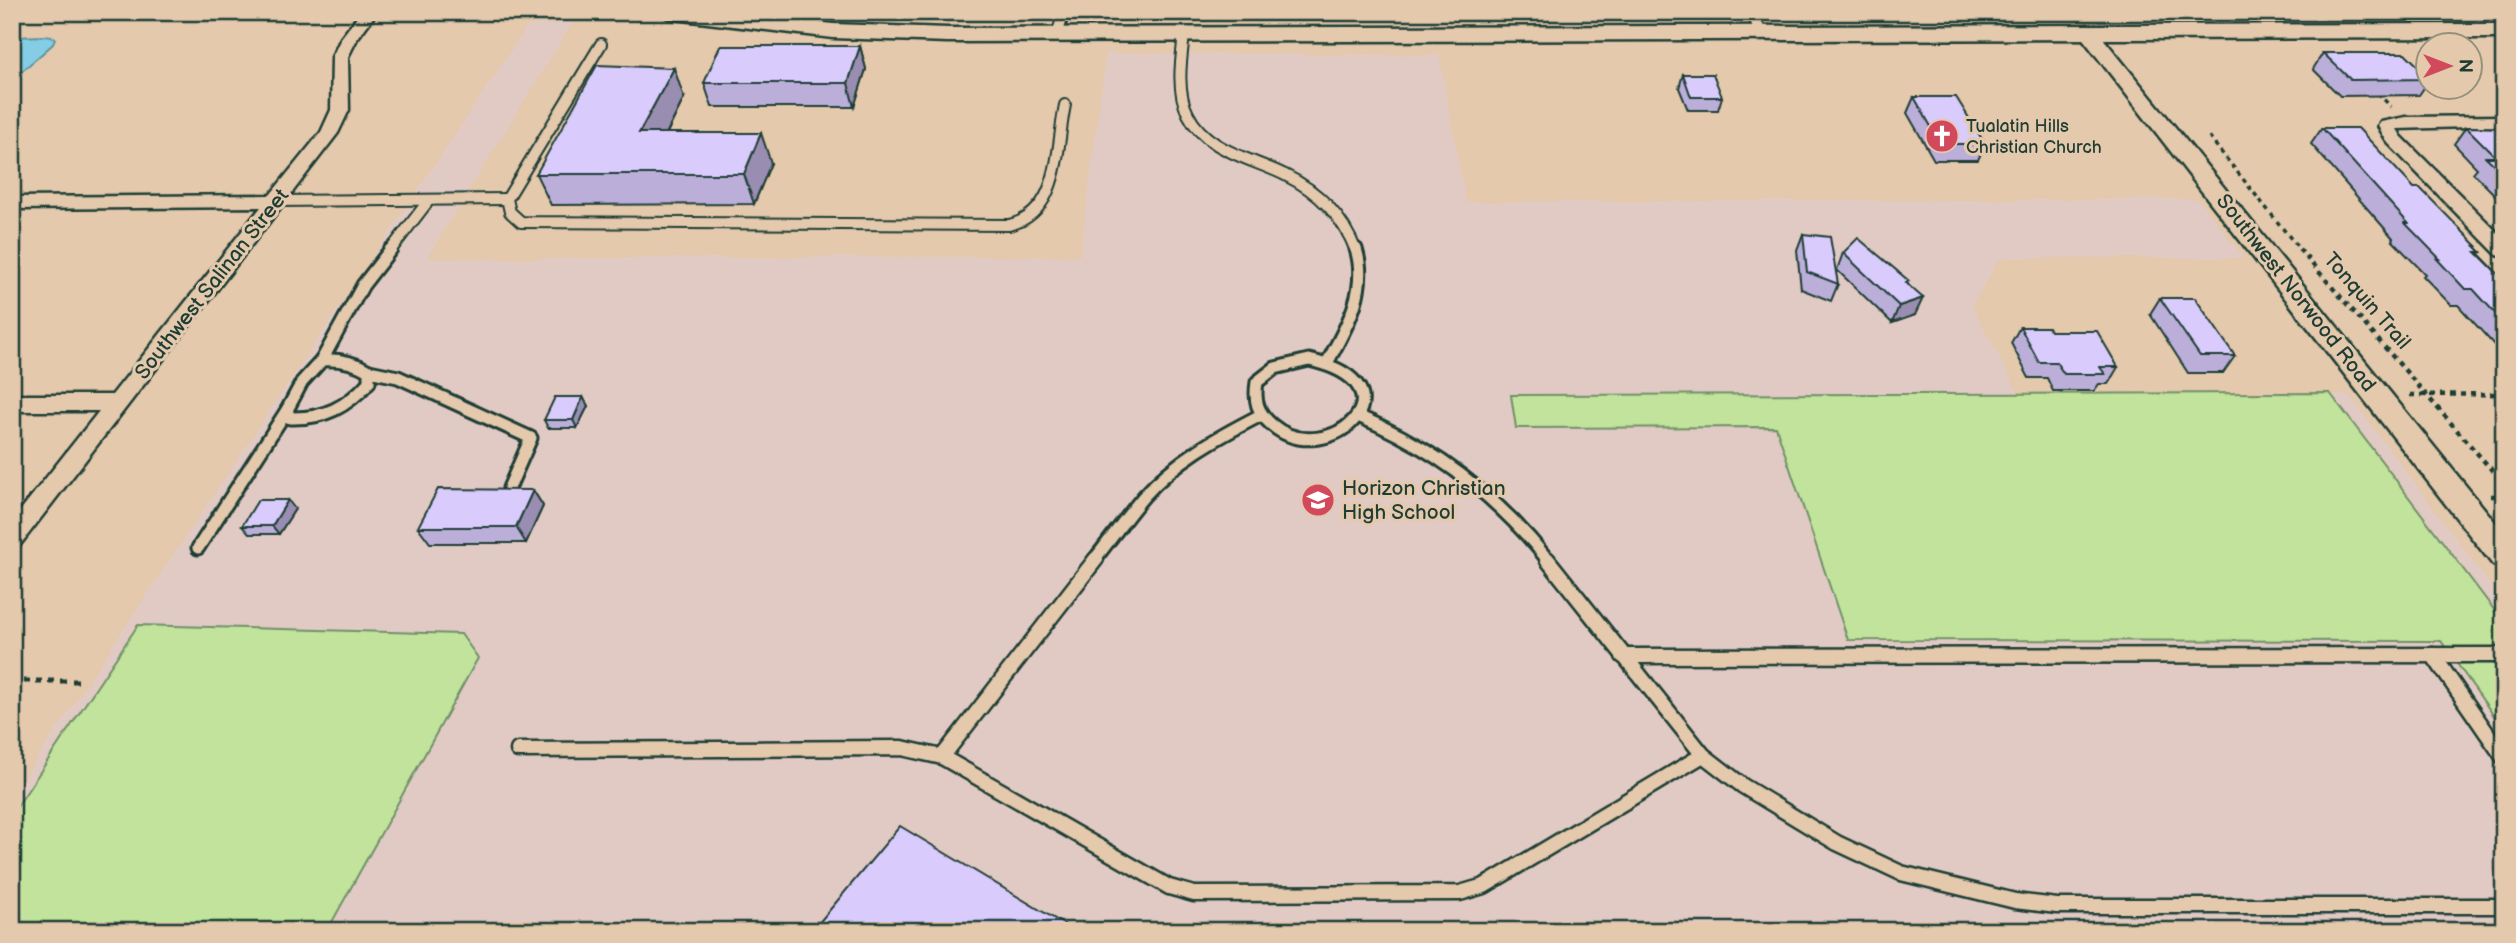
<svg xmlns="http://www.w3.org/2000/svg" width="2516" height="943" font-family="'Balsamiq Sans',sans-serif">
<style>
.built{fill:#e1cac4}
.green{fill:#c2e39c;stroke:#709068;stroke-width:2}
.water{fill:#84cde4;stroke:#5c939e;stroke-width:2}
.lines{fill:none;stroke-linecap:round;stroke-linejoin:round}
.service-far2-casing{stroke:#1f3d34;stroke-width:14}
.service-far1-casing{stroke:#1f3d34;stroke-width:17}
.service-casing{stroke:#1f3d34;stroke-width:19}
.minor-casing{stroke:#1f3d34;stroke-width:5}
.tertiary-casing{stroke:#1f3d34;stroke-width:5}
.secondary-casing{stroke:#1f3d34;stroke-width:5}
.path-far2{stroke:#1f3d34;stroke-width:3.5;stroke-dasharray:4.5 4.5;stroke-linecap:butt}
.path-far1{stroke:#1f3d34;stroke-width:4.5;stroke-dasharray:5 5;stroke-linecap:butt}
.path{stroke:#1f3d34;stroke-width:5;stroke-dasharray:6 6;stroke-linecap:butt}
.service-far2{stroke:#e4c9ac;stroke-width:10}
.service-far1{stroke:#e4c9ac;stroke-width:11}
.service{stroke:#e4c9ac;stroke-width:14}
.minor{fill:#e4c9ac;fill-rule:evenodd}
.tertiary{fill:#e4c9ac;fill-rule:evenodd}
.secondary{fill:#e4c9ac;fill-rule:evenodd}
.wall{fill:#bbafda;stroke:#1f3d34;stroke-width:2}
.shaded-wall{fill:#998eb1;stroke:#1f3d34;stroke-width:2}
.building{fill:#dacbfd;stroke:#1f3d34;stroke-width:2}
.labels{text-anchor:middle;dominant-baseline:central;stroke-width:6;stroke-linejoin:round;paint-order:stroke}
.far-poi-label{font-size:18px;fill:#1f3d34;stroke:#e4c9ac;text-anchor:start}
.street-label{font-size:21px;fill:#1f3d34;stroke:#e4c9ac}
.poi-label{font-size:21px;fill:#1f3d34;stroke:#e4c9ac;text-anchor:start}
</style>
<rect width="100%" height="100%" fill="#e4c9ac"/>
<filter id="ink" filterUnits="userSpaceOnUse"><feTurbulence type="fractalNoise" baseFrequency=".0143" numOctaves="2"/><feDisplacementMap in="SourceGraphic" scale="14" xChannelSelector="R" yChannelSelector="G"/><feConvolveMatrix kernelMatrix="1 2 1 2 8 2 1 2 1" color-interpolation-filters="sRGB"/></filter>
<g filter="url(#ink)">
<path class="built" d="M530,22H573L426,259L1080,256L1106,53L1439,55L1466,202L2198,199L2244,258H2000L1972,305L2020,396L2349,395L2504,603V931H12V796Z"/>
<g class="green">
<path d="M2330,393L2504,623V730L2441,641L1848,640L1776,427L1516,428L1511,395Z"/>
<path d="M138,625L461,634L478,658L327,931H12V814Z"/>
</g>
<path class="water" d="M46,36L55,38L53,44L12,80V37Z"/>
<g class="lines">
<defs>
<g id="service-far2">
<path d="M1751,12L1762,34"/>
<path d="M1057,35L1064,12"/>
<path d="M1184,35C1181,60 1176,90 1188,114C1206,151 1251,158 1285,175C1318,191 1343,217 1356,251"/>
<path d="M601,44L507,199L510,212L521,222L1009,225C1061,213 1056,147 1065,105"/>
<path d="M276,201L507,199"/>
<path d="M390,251L429,200"/>
</g>
<g id="service-far1">
<path d="M322,360C340,359 354,362 369,371V382C347,407 324,419 290,418L287,410L302,382Z"/>
<path d="M322,360L363,285L391,249"/>
<path d="M1309,360C1423,386 1327,472 1272,425C1257,412 1254,401 1257,382L1275,368Z"/>
<path d="M1327,363C1346,328 1369,290 1356,249"/>
<path d="M369,371L398,377L531,438L509,488"/>
<path d="M1358,416C1435,448 1496,495 1548,560"/>
<path d="M198,548L287,410"/>
<path d="M1094,560C1111,539 1126,517 1144,496C1175,461 1218,437 1259,416"/>
</g>
<g id="service">
<path d="M1096,559L942,757L1169,887L1194,894L1460,893L1484,886L1703,755"/>
<path d="M1547,559L1703,755L1743,786L1837,843L1901,873L2015,901L2057,906H2504"/>
<path d="M2433,655L2504,758"/>
<path d="M1623,656L2504,655"/>
<path d="M518,750L902,748L942,757"/>
</g>
<g id="minor">
<path d="M361,12H377L357,39L348,57L349,110L338,133L20,545L12,547V521L99,411H12V395H112L261,207L12,209V197L270,195L321,132L331,110L332,57L341,38Z"/>
<path d="M2504,116V126L2397,129L2401,136L2504,239V257L2497,255L2388,143L2378,126L2381,122L2406,117Z"/>
</g>
<path id="tertiary" d="M2087,25L2094,27L2504,533V568L2493,565L2080,35L2076,31L2080,27Z"/>
<path id="secondary" d="M663,12H735L833,24L948,28L2504,24V38L948,42L833,38L674,19L666,17Z"/>
</defs>
<use href="#service-far2" class="service-far2-casing"/>
<use href="#service-far1" class="service-far1-casing"/>
<use href="#service" class="service-casing"/>
<use href="#minor" class="minor-casing"/>
<use href="#tertiary" class="tertiary-casing"/>
<use href="#secondary" class="secondary-casing"/>
<g class="path-far2">
<path d="M2378,93L2391,107"/>
<path d="M2209,137L2301,251"/>
</g>
<g class="path-far1">
<path d="M2299,249L2504,484"/>
<path d="M2410,395L2504,394"/>
<path d="M2491,496H2504"/>
</g>
<path class="path" d="M12,681H82"/>
<use href="#service-far2" class="service-far2"/>
<use href="#service-far1" class="service-far1"/>
<use href="#service" class="service"/>
<use href="#minor" class="minor"/>
<use href="#tertiary" class="tertiary"/>
<use href="#secondary" class="secondary"/>
</g>
<g class="wall">
<path d="M860,46L866,69L854,107H712L704,83Z"/>
<path d="M2323,53L2428,76V82L2419,95L2340,96L2313,69Z"/>
<path d="M1683,74L1722,97L1718,110H1688L1679,88Z"/>
<path d="M1914,97L1985,144L1978,160H1934L1907,113Z"/>
<path d="M684,98L667,133L771,163L754,204L551,205L536,174Z"/>
<path d="M2466,127L2504,128V204L2473,173L2477,168L2454,144Z"/>
<path d="M2322,128L2414,188L2477,246L2476,247L2481,252L2479,254L2504,280V356L2458,305H2451L2423,276L2425,274L2392,240L2393,238L2311,144Z"/>
<path d="M1803,234L1838,284L1831,301L1801,289L1797,250Z"/>
<path d="M1843,253L1908,284L1915,315L1892,323L1837,270Z"/>
<path d="M2160,298L2235,356L2223,373H2188L2150,314Z"/>
<path d="M2020,327L2050,331L2118,367L2108,384H2099L2094,391H2053L2047,378H2029L2011,343Z"/>
<path d="M583,397L588,406L577,428H548L544,420Z"/>
<path d="M533,490L543,506L526,543H430L418,527Z"/>
<path d="M295,509L279,534H249L242,526Z"/>
</g>
<g class="shaded-wall">
<path d="M860,46L866,69L854,107L848,83Z"/>
<path d="M674,68L684,98L651,164L639,133Z"/>
<path d="M761,133L771,163L754,204L744,174Z"/>
<path d="M1923,298L1915,315L1892,323L1899,306Z"/>
<path d="M583,397L588,406L577,428L573,420Z"/>
<path d="M533,490L543,506L526,543L516,527Z"/>
<path d="M288,500L295,509L279,534L272,526Z"/>
</g>
<g class="building">
<path d="M720,46H860L848,83H704Z"/>
<path d="M2323,53H2405L2428,76V79L2351,80Z"/>
<path d="M597,65L674,68L639,133H761L744,174H536Z"/>
<path d="M1683,74H1713L1722,97H1691Z"/>
<path d="M1914,97H1956L1985,144H1941Z"/>
<path d="M2466,127L2504,128V174L2486,157H2496Z"/>
<path d="M2322,128H2358L2414,188H2420L2477,246H2475L2481,252H2476L2504,280V323L2473,289H2465L2437,259H2440L2405,223H2408Z"/>
<path d="M1803,234L1830,237L1838,284L1807,272Z"/>
<path d="M1858,238L1909,281L1906,283L1923,298L1899,306L1843,253Z"/>
<path d="M2160,298H2195L2235,356H2200Z"/>
<path d="M2020,327H2048L2050,331H2097L2118,367H2100L2105,374H2064L2056,362H2039Z"/>
<path d="M555,397H583L573,420H544Z"/>
<path d="M438,489L533,490L516,527H418Z"/>
<path d="M258,500H288L272,526H242Z"/>
<path d="M900,826L1075,931H812Z"/>
</g>
</g>
<defs>
<symbol id="church-disc" viewBox="-11 -11 22 22"><circle r="9.5" fill="#d1495b" stroke="#e4c9ac"/><path d="M-1.2-6h2.4v3.5h3.3v2.4h-3.3V6h-2.4V-.1h-3.3v-2.4h3.3Z" fill="#fff"/></symbol>
<symbol id="school-disc" viewBox="-11 -11 22 22"><circle r="9.5" fill="#d1495b" stroke="#e4c9ac"/><path d="M0-5L7-2L0 1L-7-2ZM-4 1L0 2.5L4 1V4Q0 6-4 4Z" fill="#fff"/></symbol>
</defs>
<g fill-rule="evenodd">
<use href="#church-disc" x="1923" y="117" width="38" height="38"/>
<use href="#school-disc" x="1299" y="481" width="38" height="38"/>
</g>
<g class="labels">
<g class="far-poi-label">
<text x="1966" y="126">Tualatin Hills<tspan x="1966" dy="21">Christian Church</tspan></text>
</g>
<g class="street-label">
<text transform="translate(212 284) rotate(-52)">Southwest Salinan Street</text>
<text transform="translate(2296 293) rotate(52)">Southwest Norwood Road</text>
<text transform="translate(2367 301) rotate(49)">Tonquin Trail</text>
</g>
<g class="poi-label">
<text x="1342" y="488">Horizon Christian<tspan x="1342" dy="24">High School</tspan></text>
</g>
</g>
<rect width="2516" height="943" fill="none" stroke="#e4c9ac" stroke-width="42"/>
<rect x="21" y="21" width="2474" height="901" fill="none" stroke="#1f3d34" stroke-width="2.5" filter="url(#ink)"/>
<g transform="translate(2449 66) rotate(90)"><circle r="33" fill="#e4c9ac" stroke="#95917c" stroke-width="2"/>
<path d="M0-5L12 26L0 18L-12 26Z" fill="#d1495b"/>
<text y="-10" font-size="19" font-weight="bold" text-anchor="middle" fill="#1f3d34">N</text>
</g>
</svg>
